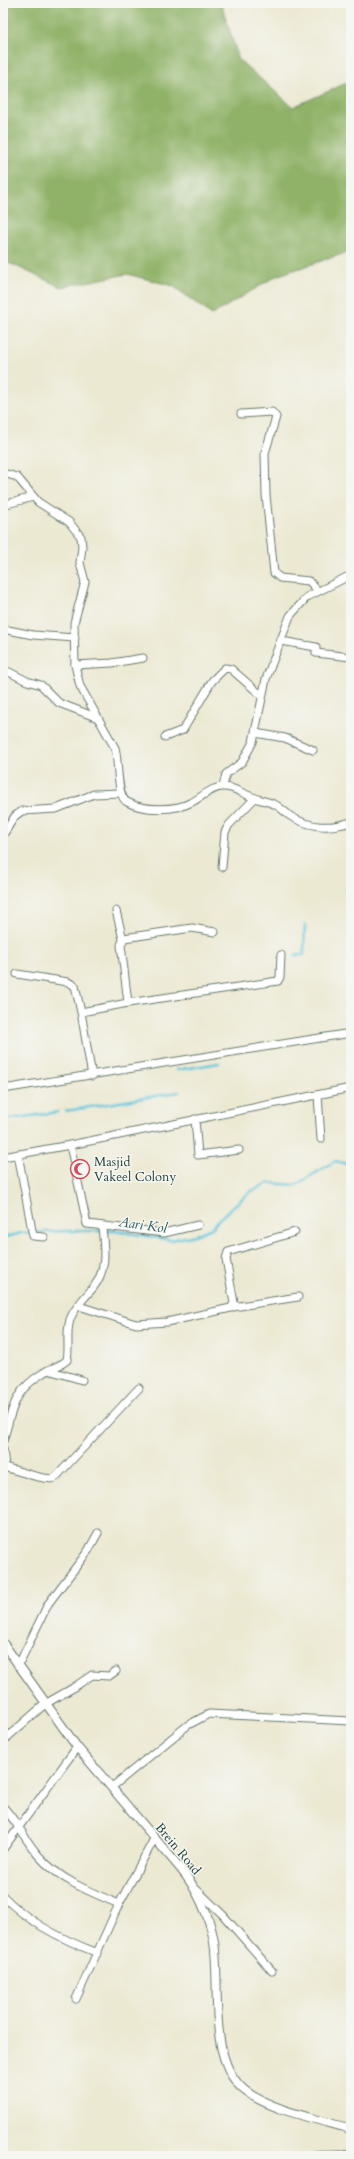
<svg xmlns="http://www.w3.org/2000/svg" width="354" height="2159" font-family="Cardo,serif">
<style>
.forest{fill:#90b267;stroke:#58784e}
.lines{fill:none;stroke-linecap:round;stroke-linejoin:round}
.stream{stroke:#5ec4db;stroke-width:2.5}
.minor-casing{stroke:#67796c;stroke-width:9}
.tertiary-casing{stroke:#67796c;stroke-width:10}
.secondary-casing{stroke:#67796c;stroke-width:12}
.minor{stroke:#fff;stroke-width:7}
.tertiary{stroke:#fff;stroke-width:8}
.secondary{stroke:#fde5c5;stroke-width:10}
.labels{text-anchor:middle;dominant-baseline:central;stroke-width:3;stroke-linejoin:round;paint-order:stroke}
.poi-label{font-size:13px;fill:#1f3d34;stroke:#f6f6f2;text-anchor:start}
.street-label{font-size:13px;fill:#1f3d34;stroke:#f6f6f2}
.water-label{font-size:14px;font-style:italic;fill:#2f5f5e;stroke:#f6f6f2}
</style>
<rect width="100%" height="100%" fill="#f6f6f2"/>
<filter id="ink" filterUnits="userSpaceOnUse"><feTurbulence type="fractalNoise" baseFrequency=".025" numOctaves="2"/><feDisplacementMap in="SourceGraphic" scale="8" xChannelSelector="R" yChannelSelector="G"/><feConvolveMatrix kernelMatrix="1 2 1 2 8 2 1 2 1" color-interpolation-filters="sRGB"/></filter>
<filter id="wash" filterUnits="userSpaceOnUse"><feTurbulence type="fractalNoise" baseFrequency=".012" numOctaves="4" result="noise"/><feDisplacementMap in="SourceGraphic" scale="16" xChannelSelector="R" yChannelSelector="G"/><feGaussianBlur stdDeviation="0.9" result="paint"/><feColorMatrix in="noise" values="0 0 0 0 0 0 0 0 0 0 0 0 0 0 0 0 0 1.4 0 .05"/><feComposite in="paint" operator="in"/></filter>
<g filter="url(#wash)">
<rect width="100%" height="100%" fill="#ece9d3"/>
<path class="forest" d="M3,3H221L239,60L293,107L351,81V251L276,276L212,315L173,286L127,274L61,287L9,263L3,266Z"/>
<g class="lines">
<g class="stream">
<path d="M346,890L351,887"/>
<path d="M295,955H304L305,924"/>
<path d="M177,1070L219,1063"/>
<path d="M66,1111L179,1092"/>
<path d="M3,1120L58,1112"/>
<path d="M3,1238L21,1233L65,1231H116L171,1240L195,1235L212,1228L220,1218L250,1192L268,1183L296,1185L335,1161L351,1165"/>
</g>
</g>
</g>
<g filter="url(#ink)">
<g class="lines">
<defs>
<g id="minor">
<path d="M241,414L272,412L276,417L265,453L266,495L274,573L280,578L309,581L318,591"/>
<path d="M3,473L17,477L38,502L69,522L81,537L82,547L80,563L85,582L74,623L75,665L80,686L115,748C119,761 116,796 127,802C143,811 176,811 192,802C202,797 213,786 224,787C233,787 242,793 250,796C258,800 268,801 276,805C281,808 285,812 290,816C310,828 329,829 351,822"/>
<path d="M3,505L33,497"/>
<path d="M3,629L33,635L75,638"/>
<path d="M281,641L316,647V653L351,657"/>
<path d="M75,665L112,663L143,658"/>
<path d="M3,669L27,681L41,685L59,703L98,718"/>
<path d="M255,733L285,738L313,750"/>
<path d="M165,737L183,730L212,681L225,668L231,669L261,695"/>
<path d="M223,786L226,774L242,762L253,742L266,679L290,616L307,597L351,575"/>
<path d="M3,835L15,816L22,811L56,809L94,794L120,793"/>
<path d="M222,867L225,832L229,825L255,798"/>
<path d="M116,911L123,939"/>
<path d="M17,974L68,982L75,986L81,1012L92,1076"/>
<path d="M128,1003L121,945L124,938L192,928L215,932"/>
<path d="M81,1012L128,1003L278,981L280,977L281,955"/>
<path d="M3,1089L351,1033"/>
<path d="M318,1095L321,1139"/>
<path d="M195,1119L198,1155L239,1150"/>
<path d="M70,1145L87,1224L164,1233L198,1225"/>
<path d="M18,1154L33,1236L44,1237"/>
<path d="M3,1157L70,1145L351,1088"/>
<path d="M79,1306L136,1324L167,1322L231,1308L234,1303L226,1259L228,1252L295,1232"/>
<path d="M233,1307L298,1297"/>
<path d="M48,1370L82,1380"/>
<path d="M3,1441C13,1409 12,1392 43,1373C50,1368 61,1366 67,1360C70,1345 65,1331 71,1317C76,1306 85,1297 93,1288C108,1269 104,1249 102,1227"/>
<path d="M3,1449L5,1467"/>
<path d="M3,1467C15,1469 46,1482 55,1478L139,1388"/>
<path d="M18,1666L48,1604L88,1551L98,1533"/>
<path d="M3,1741L45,1704L73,1688L92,1675L109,1676L116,1671"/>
<path d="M112,1787L188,1725L209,1714L351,1721"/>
<path d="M3,1807C17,1821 25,1840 38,1855C58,1879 90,1892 119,1904"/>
<path d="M3,1849L77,1747"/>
<path d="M196,1889L223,1915L272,1971"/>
<path d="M3,1896C29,1923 63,1940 98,1953"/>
<path d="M76,1999L119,1904L154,1839"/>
</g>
<path id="tertiary" d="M3,1643L77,1747L180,1868C197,1888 210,1917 214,1942C221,1985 207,2057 243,2089C266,2109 321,2120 351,2129"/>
<path id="secondary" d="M316,2156L351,2155"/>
</defs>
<use href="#minor" class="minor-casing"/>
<use href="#tertiary" class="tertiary-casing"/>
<use href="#secondary" class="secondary-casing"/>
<use href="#minor" class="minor"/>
<use href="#tertiary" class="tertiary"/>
<use href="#secondary" class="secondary"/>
</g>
</g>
<defs>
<symbol id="mosque-ring" viewBox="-11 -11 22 22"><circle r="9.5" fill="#f6f6f2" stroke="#d1495b" stroke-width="1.5"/><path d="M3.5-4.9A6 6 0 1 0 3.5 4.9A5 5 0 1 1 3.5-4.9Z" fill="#d1495b"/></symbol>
</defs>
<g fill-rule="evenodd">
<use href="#mosque-ring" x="69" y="1158" width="22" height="22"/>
</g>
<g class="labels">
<g class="poi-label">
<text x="94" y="1162">Masjid<tspan x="94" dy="15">Vakeel Colony</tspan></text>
</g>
<g class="street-label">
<text transform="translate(178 1849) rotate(50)">Brein Road</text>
</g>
<g class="water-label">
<text transform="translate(143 1225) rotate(8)">Aari Kol</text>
</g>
</g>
<rect width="354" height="2159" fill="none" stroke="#f6f6f2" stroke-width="16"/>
</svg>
